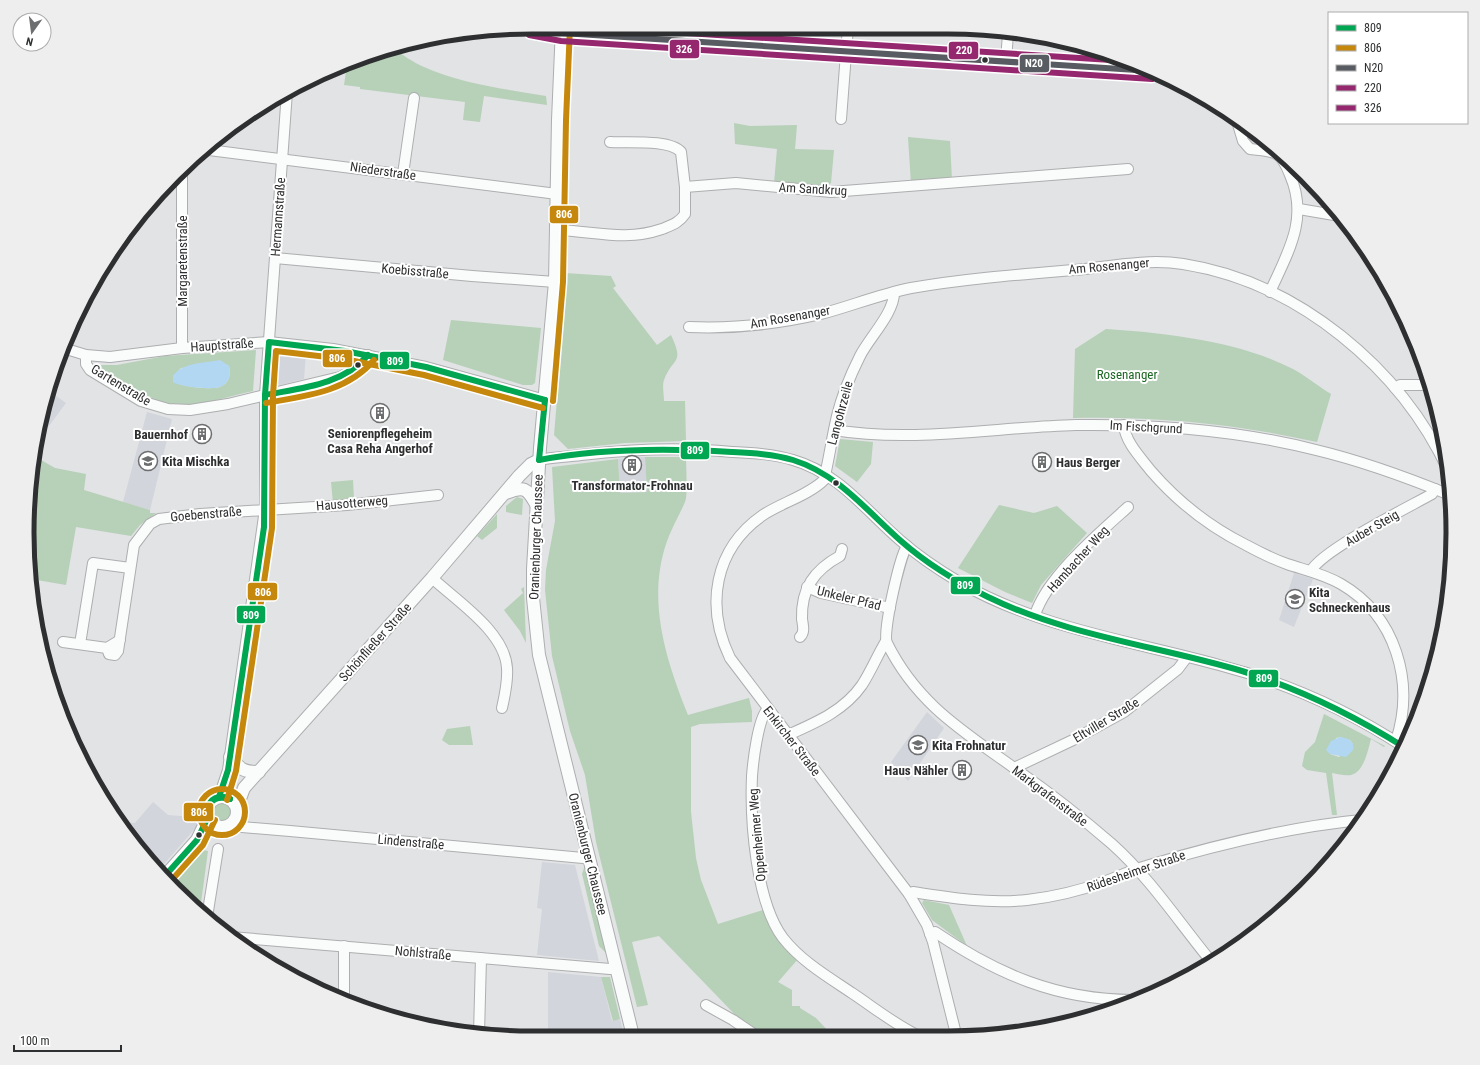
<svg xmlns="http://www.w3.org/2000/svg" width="1480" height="1065" font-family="'Roboto Condensed',sans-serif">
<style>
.built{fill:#d2d5dc}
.green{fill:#b7d0b8;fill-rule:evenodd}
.water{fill:#b1d7f2}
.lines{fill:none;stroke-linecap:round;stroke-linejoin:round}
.minor-casing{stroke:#adaeaf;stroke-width:12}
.major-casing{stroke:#adaeaf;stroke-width:14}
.minor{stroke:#fafbfb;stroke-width:10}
.major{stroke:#fafbfb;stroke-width:12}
.bus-1-casing{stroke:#fff;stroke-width:9}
.bus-2-casing{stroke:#fff;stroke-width:9}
.bus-3-casing{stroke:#fff;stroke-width:9}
.bus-4-casing{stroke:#fff;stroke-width:9}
.bus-5-casing{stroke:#fff;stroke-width:9}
.bus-1{stroke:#00a651;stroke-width:6}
.bus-2{stroke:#c5880c;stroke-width:6}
.bus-3{stroke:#595b62;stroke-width:6}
.bus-4{stroke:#95276e;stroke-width:6}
.bus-5{stroke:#95276e;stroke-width:6}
.bus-dot{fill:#2e2f30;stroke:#fff;stroke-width:1.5}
.labels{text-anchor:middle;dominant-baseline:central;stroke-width:4;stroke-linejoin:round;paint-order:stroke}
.street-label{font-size:13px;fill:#2e2f30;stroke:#fff}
.park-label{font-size:13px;fill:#1c6723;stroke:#fff}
.poi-label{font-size:13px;font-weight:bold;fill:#2e2f30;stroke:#fff;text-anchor:start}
.rim{fill:none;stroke:#2e2f30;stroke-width:5}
.line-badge{stroke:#fff;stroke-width:1.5}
.badge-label{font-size:11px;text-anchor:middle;font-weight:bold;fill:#fff}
</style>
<rect width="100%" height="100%" fill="#e1e3e5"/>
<g class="built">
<path d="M1245,127L1273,147L1256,145L1249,139Z"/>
<path d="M277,350L306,353L304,379L280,385L275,381Z"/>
<path d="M49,391L66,403L37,442Z"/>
<path d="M147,412L172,419L150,510L123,502Z"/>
<path d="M645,457L647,492L620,493L618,459Z"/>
<path d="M1294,573L1313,579L1294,627L1279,620Z"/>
<path d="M927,712L944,728L908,781L891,762Z"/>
<path d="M153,802L168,815L192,817L199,824L158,871L152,866L123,822L135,823Z"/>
<path d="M542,862L575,865L599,961L537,955L542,909L537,908Z"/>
<path d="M548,972L601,977L612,1021L620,1019L624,1036L548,1037Z"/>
</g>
<g class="green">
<path d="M392,48C402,54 412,62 424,67C462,84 505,89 546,96L547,105L484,96L480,122L463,120L465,102L360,89V87L344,85L347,65Z"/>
<path d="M734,123L750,126L797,125L795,149L834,150L831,183L826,187L774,183L777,149L735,144Z"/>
<path d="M908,137L950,141L952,180L911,184Z"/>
<path d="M565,273L611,276L616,286L613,288L657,345L671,335C685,365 673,356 664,380C662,385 664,395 664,401H685L686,441L625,443L568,449L554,435L562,341Z"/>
<path d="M451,320L541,328L535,383L532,385H523L443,360Z"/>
<path d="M1106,329C1165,333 1239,341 1293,369C1306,376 1318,386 1331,394L1317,442C1236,424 1156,416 1073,418L1075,349Z"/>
<path d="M256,350L253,391C230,396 203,405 180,405C151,403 122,381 98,368V365H117L165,356ZM225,364L229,366C231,374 230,383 220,387C212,390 180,387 173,381V376L181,368Z"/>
<path d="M840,439L873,442L871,464L857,482L835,466Z"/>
<path d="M34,456L55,468L86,474L84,490L150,510V513H156L140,525L131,536L76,527L66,585L31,579V466Z"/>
<path d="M645,457H686C686,466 688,496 685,502C679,516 671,529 666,544C647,602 666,660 688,715L749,698L752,711V722L700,724L691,727V812L696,858L701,880L718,924L763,910L769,923L798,959L778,982L792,990V1006H800V1008L816,1018L832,1035H759L747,1027L659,936L632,942L648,1005L637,1007L596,842L585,775L570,731L552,656L545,590L546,570L555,521L552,467L618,459L620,493L647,492Z"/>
<path d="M353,480L354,499L333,503L331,482Z"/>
<path d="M517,497L523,499L522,515L506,512V506Z"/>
<path d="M999,505L1034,513L1057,506L1087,533L1041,585L1032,603L1005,592L958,568Z"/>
<path d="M497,514V528L482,540L477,536Z"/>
<path d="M524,587L526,643L520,631L504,610L523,593L521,589Z"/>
<path d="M1324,714L1385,746L1384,747L1371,739C1368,750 1364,772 1351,775C1345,776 1338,774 1332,773L1337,815H1332L1326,773L1307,770L1302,766L1305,752L1315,742ZM1340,737L1350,740L1353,744L1339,757L1330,754L1336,738Z"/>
<path d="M470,726L473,745H449L442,740L447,729Z"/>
<circle cx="222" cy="812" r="12"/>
<path d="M202,850L208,851L200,910L172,884Z"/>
<path d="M585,865L609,956L599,946L583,878L582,874Z"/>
<path d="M924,900L949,905L967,946L932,920L922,903Z"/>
<path d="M601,977H610L620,1019L613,1021Z"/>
</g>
<g class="water">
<path d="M220,360L229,366C231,374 230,383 220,387C212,390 180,387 173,382V376C183,362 205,363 220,360Z"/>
<path d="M1340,737C1348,738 1355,741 1353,750L1346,757L1330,754L1326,750L1331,741Z"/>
</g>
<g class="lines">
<defs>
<g id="minor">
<path d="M530,27L562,33L1153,71"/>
<path d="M694,41L695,27"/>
<path d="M1006,61L1008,33"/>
<path d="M841,119L848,27"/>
<path d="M1237,121L1243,141L1250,149C1257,150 1267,150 1274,153C1282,156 1287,167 1290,175C1309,219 1288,252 1270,292"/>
<path d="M209,150L557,194"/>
<path d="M403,174L414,98"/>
<path d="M685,187L736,183L831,192L1128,169"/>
<path d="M1299,209L1340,216"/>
<path d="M556,230C595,231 624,242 662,229C672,225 679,223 685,214V187L681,152C670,139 627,143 610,142"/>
<path d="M275,258L472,276L555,282"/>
<path d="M894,293C894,313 869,338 860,356C850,376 842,395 837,416C832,437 829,459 824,480C809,495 781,503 763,515C714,549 705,606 730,658L909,894L927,925L933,942L956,1034"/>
<path d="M689,327C733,329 778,324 821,314C851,306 881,294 911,288C968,278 1027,274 1085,269C1117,265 1151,259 1183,264C1298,282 1401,368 1449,472"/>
<path d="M63,348L86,355L110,357L182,348L269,342L333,349L426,367L545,400"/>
<path d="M182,348V173"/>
<path d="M86,355V364L90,370L141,401L168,409L190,410L228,404L340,377L359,367L368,355"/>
<path d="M1395,388L1400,385H1430"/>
<path d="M1124,425C1125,442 1141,458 1151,471C1177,501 1210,527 1246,545C1259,552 1273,559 1287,564C1305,570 1324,574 1341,584C1396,616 1415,682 1396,741"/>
<path d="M834,430C914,443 996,427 1076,425C1156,424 1238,430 1316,450C1362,461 1406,477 1450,495"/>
<path d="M539,460C553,457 567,457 581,455C631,449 682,447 732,452C752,453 773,454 793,460C839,473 866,511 901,541C918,556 939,570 959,582C1038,628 1132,641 1219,665C1284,682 1348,710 1404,747"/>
<path d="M907,546C900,556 882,633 887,643C917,704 963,731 1017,770C1050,793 1082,818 1112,844C1150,878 1178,921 1210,960"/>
<path d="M1311,571C1322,550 1407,508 1432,494L1435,489"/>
<path d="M432,578C457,601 505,632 507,668C508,681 505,695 502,708"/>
<path d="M807,587L821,593L890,608"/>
<path d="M1035,615C1047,577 1098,534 1128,507"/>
<path d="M800,637C805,632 803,626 802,619C801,589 814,570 840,556L842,549"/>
<path d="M120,640L107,648L109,654L115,655L118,651L134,545L150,524L159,519L200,514L347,505L438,495"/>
<path d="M63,642L107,648"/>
<path d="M80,644L93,563L130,568"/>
<path d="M768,709C758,717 753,763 752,776C750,821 756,902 783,938C801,961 828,977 852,993C873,1007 893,1023 915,1034"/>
<path d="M788,735C815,723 844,711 862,685C871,671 877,656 886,641"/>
<path d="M1014,768L1073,740L1124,712L1178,669L1187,657"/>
<path d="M229,776V798"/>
<path d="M219,797L228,770L265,509V395L287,92"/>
<path d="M233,823L242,827L290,831L583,858L589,857"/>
<path d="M909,894L913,892C951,898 988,904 1027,900C1053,897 1079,891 1103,882C1118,877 1131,870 1146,866C1216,845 1288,827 1361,820"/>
<path d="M207,917L218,849"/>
<path d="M930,934L935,932C997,974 1057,1000 1133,1000"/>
<path d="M231,937L610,969L616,968"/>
<path d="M344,999V946"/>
<path d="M706,1005L733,1020L755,1035"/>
<path d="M479,1034L481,958"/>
</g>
<g id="major">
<path d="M562,27L558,120L555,282L540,448L533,569V598L539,655L633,1036"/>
<path d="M506,493C524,486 527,488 536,504"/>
<path d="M230,757C241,769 242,772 259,772"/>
<circle cx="222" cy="812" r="15"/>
<path d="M237,807L244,788L432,578L519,476L531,464L539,460"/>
<path d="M164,877L197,840L208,817"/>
</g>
</defs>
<use href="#minor" class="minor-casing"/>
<use href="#major" class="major-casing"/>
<use href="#minor" class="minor"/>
<use href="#major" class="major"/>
<defs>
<g id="bus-1">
<path d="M265,395C301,388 343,385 368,355"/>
<path d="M539,460C602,448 668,448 732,452C752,453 773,454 793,460C838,474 867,511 901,541C927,564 957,582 988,597C1068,636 1158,646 1242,671C1300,689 1353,715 1404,747"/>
<path d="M539,460L545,400"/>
<path d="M219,797L228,770L264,527L265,395L269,342L345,351L426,367L545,400"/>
<path d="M207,811C209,798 219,794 230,799"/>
<path d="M207,811C210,798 219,796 230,799"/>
<path d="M164,877L197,840L208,817"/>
</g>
<g id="bus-2">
<path d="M553,401L563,282L566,120L570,27"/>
<path d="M266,403C305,396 347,392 374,360"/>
<circle cx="222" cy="812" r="23"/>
<path d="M227,800L236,771L272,528L273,395L276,351L344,359L424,375L543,408"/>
<path d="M170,882L203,845L215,820"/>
</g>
<path id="bus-3" d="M562,33L1152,71"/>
<path id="bus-4" d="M593,27L1127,61"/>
<path id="bus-5" d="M529,35L561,41L1152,79"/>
</defs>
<use href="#bus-1" class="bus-1-casing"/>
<use href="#bus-2" class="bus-2-casing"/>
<use href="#bus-3" class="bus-3-casing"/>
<use href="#bus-4" class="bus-4-casing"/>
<use href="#bus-5" class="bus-5-casing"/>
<use href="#bus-1" class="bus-1"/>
<use href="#bus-2" class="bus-2"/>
<use href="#bus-3" class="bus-3"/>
<use href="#bus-4" class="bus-4"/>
<use href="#bus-5" class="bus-5"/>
</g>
<defs>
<symbol id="building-ring" viewBox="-11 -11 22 22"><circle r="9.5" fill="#fff" stroke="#6d6e6f" stroke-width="1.5"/><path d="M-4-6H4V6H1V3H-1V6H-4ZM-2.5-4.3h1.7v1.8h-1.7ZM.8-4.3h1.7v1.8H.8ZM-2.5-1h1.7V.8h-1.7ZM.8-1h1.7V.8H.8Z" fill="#6d6e6f"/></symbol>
<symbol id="school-ring" viewBox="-11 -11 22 22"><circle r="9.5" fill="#fff" stroke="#6d6e6f" stroke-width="1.5"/><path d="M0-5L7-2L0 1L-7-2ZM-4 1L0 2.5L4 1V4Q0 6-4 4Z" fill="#6d6e6f"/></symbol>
</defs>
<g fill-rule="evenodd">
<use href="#building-ring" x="369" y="402" width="22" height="22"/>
<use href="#building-ring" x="191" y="423" width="22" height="22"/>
<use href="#school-ring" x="137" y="450" width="22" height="22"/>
<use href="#building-ring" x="1031" y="451" width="22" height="22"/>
<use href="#building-ring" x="621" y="454" width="22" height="22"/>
<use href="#school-ring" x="1284" y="588" width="22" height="22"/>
<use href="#school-ring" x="907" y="734" width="22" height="22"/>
<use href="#building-ring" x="951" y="759" width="22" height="22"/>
</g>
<g class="bus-dot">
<circle cx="985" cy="60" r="3.5"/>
<circle cx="358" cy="365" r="3.5"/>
<circle cx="836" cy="483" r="3.5"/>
<circle cx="199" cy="835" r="3.5"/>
</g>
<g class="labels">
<g class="street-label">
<text transform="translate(383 171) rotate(8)">Niederstraße</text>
<text transform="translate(813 189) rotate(3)">Am Sandkrug</text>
<text transform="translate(278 217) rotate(-86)">Hermannstraße</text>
<text transform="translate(182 261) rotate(-90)">Margaretenstraße</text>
<text transform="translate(1109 266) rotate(-5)">Am Rosenanger</text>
<text transform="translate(415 271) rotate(5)">Koebisstraße</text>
<text transform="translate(790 317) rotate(-10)">Am Rosenanger</text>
<text transform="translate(222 345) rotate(-4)">Hauptstraße</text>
<text transform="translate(121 385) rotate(31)">Gartenstraße</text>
<text transform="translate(840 413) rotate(-75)">Langohrzeile</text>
<text transform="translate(1146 427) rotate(3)">Im Fischgrund</text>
<text transform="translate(352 503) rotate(-5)">Hausotterweg</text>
<text transform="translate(206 514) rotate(-5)">Goebenstraße</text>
<text transform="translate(1372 528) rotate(-30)">Auber Steig</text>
<text transform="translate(536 537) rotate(-88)">Oranienburger Chaussee</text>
<text transform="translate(1078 559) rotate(-48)">Hambacher Weg</text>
<text transform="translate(849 598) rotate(14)">Unkeler Pfad</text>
<text transform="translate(375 642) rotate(-48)">Schönfließer Straße</text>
<text transform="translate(1106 720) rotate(-31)">Eltviller Straße</text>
<text transform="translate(792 741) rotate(52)">Enkircher Straße</text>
<text transform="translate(1050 796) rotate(37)">Markgrafenstraße</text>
<text transform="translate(757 835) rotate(-95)">Oppenheimer Weg</text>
<text transform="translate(411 842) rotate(5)">Lindenstraße</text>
<text transform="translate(588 854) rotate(76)">Oranienburger Chaussee</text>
<text transform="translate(1136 871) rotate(-19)">Rüdesheimer Straße</text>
<text transform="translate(423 953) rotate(5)">Nohlstraße</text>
</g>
<g class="park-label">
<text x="1127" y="374">Rosenanger</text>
</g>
<g class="poi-label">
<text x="380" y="433" text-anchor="middle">Seniorenpflegeheim<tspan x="380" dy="15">Casa Reha Angerhof</tspan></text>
<text x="188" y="434" text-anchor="end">Bauernhof</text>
<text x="162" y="461">Kita Mischka</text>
<text x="1056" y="462">Haus Berger</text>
<text x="632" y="485" text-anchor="middle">Transformator-Frohnau</text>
<text x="1309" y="592">Kita<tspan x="1309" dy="15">Schneckenhaus</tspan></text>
<text x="932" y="745">Kita Frohnatur</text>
<text x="948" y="770" text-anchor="end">Haus Nähler</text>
</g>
</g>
<path d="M0 0H1480V1065H0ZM532 34H948A498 498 0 0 1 1446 532V533A498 498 0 0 1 948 1031H532A498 498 0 0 1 34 533V532A498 498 0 0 1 532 34Z" fill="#eee" fill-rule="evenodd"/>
<path class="rim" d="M532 34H948A498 498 0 0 1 1446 532V533A498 498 0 0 1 948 1031H532A498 498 0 0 1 34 533V532A498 498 0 0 1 532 34Z"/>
<g class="line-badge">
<rect x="669" y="39" width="31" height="20" rx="4" fill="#95276e"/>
<rect x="948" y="41" width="31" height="19" rx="4" fill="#95276e"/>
<rect x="1019" y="54" width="31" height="19" rx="4" fill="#595b62"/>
<rect x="549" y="205" width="30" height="19" rx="4" fill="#c5880c"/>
<rect x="322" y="349" width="31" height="19" rx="4" fill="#c5880c"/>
<rect x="379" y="351" width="31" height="19" rx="4" fill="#00a651"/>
<rect x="680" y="441" width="30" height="19" rx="4" fill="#00a651"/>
<rect x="950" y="576" width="31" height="19" rx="4" fill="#00a651"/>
<rect x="247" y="582" width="31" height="19" rx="4" fill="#c5880c"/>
<rect x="236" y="605" width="30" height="19" rx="4" fill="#00a651"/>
<rect x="1248" y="669" width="31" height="19" rx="4" fill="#00a651"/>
<rect x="183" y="802" width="31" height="20" rx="4" fill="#c5880c"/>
</g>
<g class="badge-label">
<text x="684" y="53">326</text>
<text x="964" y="54">220</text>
<text x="1034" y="67">N20</text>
<text x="564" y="218">806</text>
<text x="337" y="362">806</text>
<text x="395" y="365">809</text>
<text x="695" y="454">809</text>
<text x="965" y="589">809</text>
<text x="263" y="596">806</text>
<text x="251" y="619">809</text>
<text x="1264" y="682">809</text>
<text x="199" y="816">806</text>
</g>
<rect x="1328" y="12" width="140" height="112" fill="#ffffff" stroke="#abacac"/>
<rect x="1336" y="25" width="20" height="6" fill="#00a651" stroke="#abacac"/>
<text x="1364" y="32" font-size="12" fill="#2e2f30">809</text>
<rect x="1336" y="45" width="20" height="6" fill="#c5880c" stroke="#abacac"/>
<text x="1364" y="52" font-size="12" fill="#2e2f30">806</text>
<rect x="1336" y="65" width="20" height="6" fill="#595b62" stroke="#abacac"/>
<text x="1364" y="72" font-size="12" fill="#2e2f30">N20</text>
<rect x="1336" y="85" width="20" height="6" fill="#95276e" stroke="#abacac"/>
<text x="1364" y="92" font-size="12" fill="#2e2f30">220</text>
<rect x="1336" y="105" width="20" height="6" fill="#95276e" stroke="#abacac"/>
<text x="1364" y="112" font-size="12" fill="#2e2f30">326</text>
<g transform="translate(32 32) rotate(194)"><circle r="19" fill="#ffffff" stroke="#abacac"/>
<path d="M0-3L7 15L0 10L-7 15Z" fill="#6d6e6f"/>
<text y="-6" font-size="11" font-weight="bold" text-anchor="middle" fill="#2e2f30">N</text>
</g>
<path d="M14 1045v6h107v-6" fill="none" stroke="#2e2f30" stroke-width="2"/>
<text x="20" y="1045" font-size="12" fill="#2e2f30" stroke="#ffffff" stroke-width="3" paint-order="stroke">100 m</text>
</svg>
